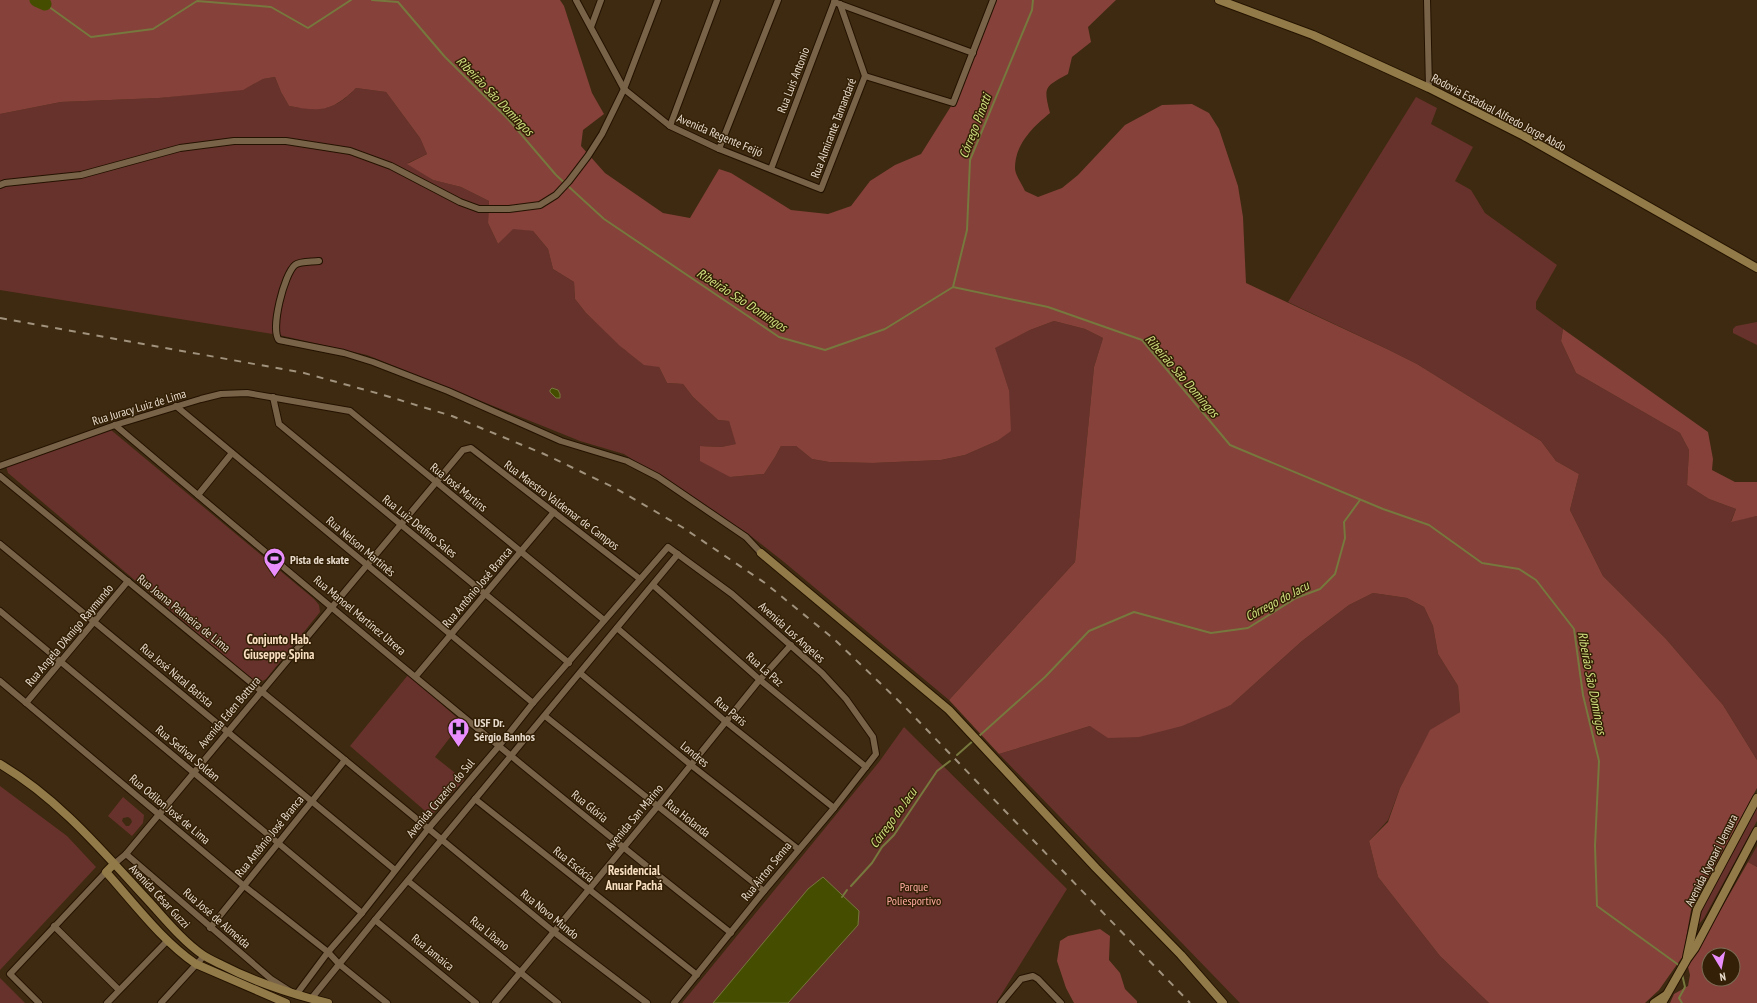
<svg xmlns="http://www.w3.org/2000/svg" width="1757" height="1003" font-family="'PT Sans Narrow',sans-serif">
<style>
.green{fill:#68322c;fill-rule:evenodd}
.forest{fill:#85413a;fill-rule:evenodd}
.water{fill:#454e00;stroke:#76783d}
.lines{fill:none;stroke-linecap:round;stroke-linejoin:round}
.stream{stroke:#76783d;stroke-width:2}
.river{stroke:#454e00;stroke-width:13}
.street-casing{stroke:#241200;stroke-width:8}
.secondary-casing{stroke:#241200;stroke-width:10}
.street{stroke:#796348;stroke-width:6}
.secondary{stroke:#927b48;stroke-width:8}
.rail{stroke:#a1927e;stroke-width:2;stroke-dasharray:7 7;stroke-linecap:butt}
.labels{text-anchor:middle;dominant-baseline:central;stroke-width:3;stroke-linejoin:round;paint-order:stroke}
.street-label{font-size:12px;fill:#e8dbcc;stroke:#332006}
.poi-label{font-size:12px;font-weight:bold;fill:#e8dbcc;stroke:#332006;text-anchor:start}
.park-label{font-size:12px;fill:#feaba0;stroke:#332006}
.water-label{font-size:13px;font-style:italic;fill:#d0e17f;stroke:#332006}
.neighbourhood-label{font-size:13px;font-weight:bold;fill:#f8dfc1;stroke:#332006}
</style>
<rect width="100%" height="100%" fill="#3d2a10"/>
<g class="green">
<path d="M275,77L281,92L289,106C320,111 333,112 356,88L386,92L420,138L427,154L408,163L433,180L461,187L489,201L488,223L498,244L513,228L533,231L548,249L553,269L574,282L575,299L586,313L625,350L659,367L667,383L683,384L693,397L718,420L729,421L737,444L721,447L700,446L730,477L764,474L775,457L781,446H796L812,459L829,462L873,463L941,460L965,455L997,441L1009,390L994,348L1030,330L1054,321L1085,329L1103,338L1094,367L1075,562L949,700L784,562L747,533L624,454L580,441L367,355L279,335L0,290V114L61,102L159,98L246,88L263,79Z"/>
<path d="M1416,97L1437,108L1431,124L1473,147L1455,181L1471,190L1485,213L1557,265L1536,302V309L1563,329L1561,341L1576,373L1680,433L1689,450L1687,485L1709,499L1736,509L1731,521L1757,516V760L1723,705L1666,639L1603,576L1570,510L1579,474L1556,461L1541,441L1417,364L1387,349L1288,302Z"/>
<path d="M1757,322V345L1733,333V329L1736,326Z"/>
<path d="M111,430L314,599L319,605L320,612L266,679L261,682L254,681L8,473L6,466Z"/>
<path d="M1373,593L1407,598L1424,607L1433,626L1438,654L1458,686L1460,712L1430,731L1400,788L1388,820L1369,841L1378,877L1440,956L1489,1003H1240L999,754L1090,726L1231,705L1302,641L1349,605Z"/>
<path d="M408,675L462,722L435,757L464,780L431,816L350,746Z"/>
<path d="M904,727L1067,889L996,1003H682L879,762Z"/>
<path d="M0,786L67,836L96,867L0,970Z"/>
<path d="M123,797L144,815L143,823L132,836L108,816ZM128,817L131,819L132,822L129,826H126L122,821L123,818Z"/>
<path d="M1757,806V821L1704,918L1699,924H1697L1699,912Z"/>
<path d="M1757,846V867L1748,862Z"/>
<path d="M0,978L25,1003H0Z"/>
</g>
<g class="forest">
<path d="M0,0H560L564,6L592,93L604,114L583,130L581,146L605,173L663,213L690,218L719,169L731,173L791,210L828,214L851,206L870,181L895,165L921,154L953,103L994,0H1116L1088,27L1091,42L1072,57L1068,74C1045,87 1043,86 1050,113C1033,127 1015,144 1015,168C1015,175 1022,184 1025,191L1038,197L1062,188L1078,175L1125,125L1162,105L1192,104L1209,113L1219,129L1238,186L1243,217L1246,283L1387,349L1417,364L1541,441L1556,461L1579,474L1570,510L1603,576L1666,639L1723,705L1757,760V788L1691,910L1683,956L1659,990L1645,1003H1489L1440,956L1378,877L1369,841L1388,822L1400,788L1430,730L1460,712L1458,686L1438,654L1433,626L1424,607L1407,598L1373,593L1349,605L1302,641L1231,705L1182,726L1139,737L1108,738L1090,726L999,754L949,700L1075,562L1094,367L1103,338L1085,329L1054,321L1030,330L995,348L1009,390L1011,431L997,441L965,455L941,460L873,463L829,462L812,459L796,446H781L775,457L764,474L730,477L700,461V446L721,447L736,444L729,421L718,420L693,397L683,384L667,383L659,367L644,365L620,346L586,313L575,299L574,282L553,269L548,249L533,231L513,229L498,244L488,223L489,201L461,187L433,180L407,164L427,154L420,138L386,92L356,88C332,112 320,112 289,106L281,92L275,77L263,79L243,90L159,98L61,102L0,114Z"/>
<path d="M1563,329L1708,432L1713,459L1712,470L1735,482H1757V516L1731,522L1736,509L1709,499L1687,485L1689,450L1680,433L1576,373L1561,341Z"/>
<path d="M1748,862L1757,867V1003H1670L1674,994L1688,986L1690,975L1688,967ZM1709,955H1733V979H1709Z"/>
<path d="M1100,929L1110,936L1109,960L1120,973L1125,989L1137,1001V1003H1074L1066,988L1057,961L1060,941L1068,936Z"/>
</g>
<g class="water">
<path d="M552,388L558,390L560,394V398H556L550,392V390Z"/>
<path d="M823,877L859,911L858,925L788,1003H713L808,889Z"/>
</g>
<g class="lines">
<g class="stream">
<path d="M372,0L398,2L445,57L508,119L556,175L604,219L779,337L825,350L885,329L953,287L1048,307L1142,340L1230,445L1383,509L1429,525L1482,563L1519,569L1536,580L1574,629L1583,695L1599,761L1595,846L1597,906L1680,966"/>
<path d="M45,4L91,37L153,29L197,1L271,7L308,28L351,0"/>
<path d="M953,287L967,230L970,160L1032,10L1033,0"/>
<path d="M978,737L1045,677L1089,631L1134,612L1211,633L1248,628L1296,598L1320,589L1335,574L1345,538L1344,522L1360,500"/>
<path d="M957,755L974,740"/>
<path d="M851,886L872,863L882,847L894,835L937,771L950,761"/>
<path d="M842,897L847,890"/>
<path d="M1682,1003L1679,998L1685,987L1682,974"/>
</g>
<path class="river" d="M36,0L45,4"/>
<defs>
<g id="street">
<path d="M576,0L624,89L670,126L719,149L821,189L865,76"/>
<path d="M1427,0L1429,88"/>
<path d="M834,2L973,53"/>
<path d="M840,4L865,76"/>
<path d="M591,27L601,0"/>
<path d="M865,76L953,103L993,0"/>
<path d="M670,126L717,0"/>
<path d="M719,149L778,0"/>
<path d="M771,169L835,0"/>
<path d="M0,185L5,183L81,175L180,148L234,141H286L350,151L391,166L460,202L479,209H509L540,205L556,195L569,181L588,156L602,134L624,89L658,0"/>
<path d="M319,261C312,262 300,261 295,265C284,274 270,330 279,340L344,353L373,362L448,391L561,441L627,461L658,477L746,537L761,553"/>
<path d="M273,397L279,424L569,663"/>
<path d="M176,406L533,703"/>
<path d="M115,425C318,597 522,768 731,933"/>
<path d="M0,466L115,425L201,399L221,394L247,393L350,411L604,620"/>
<path d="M0,476L554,932L647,1003"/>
<path d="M198,495L232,453"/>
<path d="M0,544L395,870"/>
<path d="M653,585L760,680L866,767"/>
<path d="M0,611L362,913"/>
<path d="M617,628L725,721L834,808"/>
<path d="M580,673L691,765L798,849"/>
<path d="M416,676L554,512"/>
<path d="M0,681L243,885L328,952L339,964L387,1003"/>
<path d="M26,703L128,581"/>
<path d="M545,716L764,891"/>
<path d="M475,799L697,975"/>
<path d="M126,854L271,979L296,995L328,952L362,913L428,829L499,746L533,703L668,547L732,594L822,673L846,699L873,737L876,754L834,808L764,891L674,1003"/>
<path d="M114,864L126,854L463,450L471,448L640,579"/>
<path d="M408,881L558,1003"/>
<path d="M375,920L476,1003"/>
<path d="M54,926L119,990"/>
<path d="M210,928L345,760"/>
<path d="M311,999L375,920L678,554"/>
<path d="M39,1003L10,974L106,872"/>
<path d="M107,1003L168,940"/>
<path d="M161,1003L204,956"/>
<path d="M495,1003L657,807L757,683L791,645"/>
<path d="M1001,1003L1021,979L1033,976L1038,979L1061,1003"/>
</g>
<g id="secondary">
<path d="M1219,0L1313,35L1429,88L1524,136L1757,268"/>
<path d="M761,553L949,710L1096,868L1181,955L1223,1003"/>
<path d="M0,764C56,797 99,847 143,895C162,915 180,939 203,955C209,959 216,962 222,965C255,982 291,994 328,1003"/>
<path d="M114,864L106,872C134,903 161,940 196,964L286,1003"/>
<path d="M1687,957L1697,910L1757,798"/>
<path d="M1654,1003L1666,995"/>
<path d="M1662,1003L1687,959L1695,948L1757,831"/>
</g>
</defs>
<use href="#street" class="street-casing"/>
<use href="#secondary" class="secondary-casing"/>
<use href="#street" class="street"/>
<use href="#secondary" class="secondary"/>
<path class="rail" d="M0,318L304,373L380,394L452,416L544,454L615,488L682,527L765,583L834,639L904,706L1190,1003"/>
</g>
<defs>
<symbol id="stadium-pin" viewBox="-11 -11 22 30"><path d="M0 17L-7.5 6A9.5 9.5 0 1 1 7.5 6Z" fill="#ea8dfd" stroke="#332006"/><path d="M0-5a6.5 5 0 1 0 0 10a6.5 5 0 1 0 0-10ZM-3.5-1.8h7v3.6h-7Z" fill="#111"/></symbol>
<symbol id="hospital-pin" viewBox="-11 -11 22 30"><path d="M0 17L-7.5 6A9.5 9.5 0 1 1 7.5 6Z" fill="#ea8dfd" stroke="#332006"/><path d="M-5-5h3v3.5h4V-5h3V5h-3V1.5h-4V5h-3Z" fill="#111"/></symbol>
</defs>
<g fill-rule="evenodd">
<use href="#stadium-pin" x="262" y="546" width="25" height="34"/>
<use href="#hospital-pin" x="446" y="716" width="25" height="34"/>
</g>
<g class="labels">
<g class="street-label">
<text transform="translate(793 80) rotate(-69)">Rua Luis Antonio</text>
<text transform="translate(1499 112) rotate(28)">Rodovia Estadual Alfredo Jorge Abdo</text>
<text transform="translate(833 128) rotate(-69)">Rua Almirante Tamandaré</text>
<text transform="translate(720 135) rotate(23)">Avenida Regente Feijó</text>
<text transform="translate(139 407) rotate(-17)">Rua Juracy Luiz de Lima</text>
<text transform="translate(459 487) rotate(39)">Rua José Martins</text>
<text transform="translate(562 505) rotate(37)">Rua Maestro Valdemar de Campos</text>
<text transform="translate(420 526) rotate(39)">Rua Luiz Delfino Sales</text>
<text transform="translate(361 546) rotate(40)">Rua Nelson Martinês</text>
<text transform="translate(477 587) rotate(-50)">Rua Antônio José Branca</text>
<text transform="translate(184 613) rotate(39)">Rua Joana Palmeira de Lima</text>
<text transform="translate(360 615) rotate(40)">Rua Manoel Martinez Utrera</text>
<text transform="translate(792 632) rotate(42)">Avenida Los Angeles</text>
<text transform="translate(69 635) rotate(-50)">Rua Angela D'Amigo Raymundo</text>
<text transform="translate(765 669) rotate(41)">Rua La Paz</text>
<text transform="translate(177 675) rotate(40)">Rua José Natal Batista</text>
<text transform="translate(731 711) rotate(40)">Rua Paris</text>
<text transform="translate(229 712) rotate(-50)">Avenida Eden Bottura</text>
<text transform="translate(188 753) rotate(40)">Rua Sedival Soldan</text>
<text transform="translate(695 754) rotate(39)">Londres</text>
<text transform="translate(440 798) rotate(-50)">Avenida Cruzeiro do Sul</text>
<text transform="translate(590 806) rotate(39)">Rua Glória</text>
<text transform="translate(170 809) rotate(40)">Rua Odilon José de Lima</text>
<text transform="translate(634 817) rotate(-50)">Avenida San Marino</text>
<text transform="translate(688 818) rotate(38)">Rua Holanda</text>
<text transform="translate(269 836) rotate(-51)">Rua Antônio José Branca</text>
<text transform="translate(1711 860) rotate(-63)">Avenida Kyonari Uemura</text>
<text transform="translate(574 864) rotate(39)">Rua Escócia</text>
<text transform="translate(766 871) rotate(-51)">Rua Airton Senna</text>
<text transform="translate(160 896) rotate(47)">Avenida César Guzzi</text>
<text transform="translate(550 914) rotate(39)">Rua Novo Mundo</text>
<text transform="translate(217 918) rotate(41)">Rua José de Almeida</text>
<text transform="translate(490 933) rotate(39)">Rua Líbano</text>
<text transform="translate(433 952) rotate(39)">Rua Jamaica</text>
</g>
<g class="poi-label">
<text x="290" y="559">Pista de skate</text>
<text x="474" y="722">USF Dr.<tspan x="474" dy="14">Sérgio Banhos</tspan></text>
</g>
<g class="park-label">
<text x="914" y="886">Parque<tspan x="914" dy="14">Poliesportivo</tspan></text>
</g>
<g class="water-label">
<text transform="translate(495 96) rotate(46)">Ribeirão São Domingos</text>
<text transform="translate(975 126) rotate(-69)">Córrego Pinotti</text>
<text transform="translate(742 300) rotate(33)">Ribeirão São Domingos</text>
<text transform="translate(1182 376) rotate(49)">Ribeirão São Domingos</text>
<text transform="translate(1277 601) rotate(-28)">Córrego do Jacu</text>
<text transform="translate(1592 683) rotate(79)">Ribeirão São Domingos</text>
<text transform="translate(893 818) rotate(-54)">Córrego do Jacu</text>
</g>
<g class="neighbourhood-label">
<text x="279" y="639">Conjunto Hab.<tspan x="279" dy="15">Giuseppe Spina</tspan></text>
<text x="634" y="870">Residencial<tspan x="634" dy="15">Anuar Pachá</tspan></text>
</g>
</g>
<g transform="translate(1721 967) rotate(170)"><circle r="19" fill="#332006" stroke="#7b6b55"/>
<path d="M0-3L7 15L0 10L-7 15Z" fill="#ea8dfd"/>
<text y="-6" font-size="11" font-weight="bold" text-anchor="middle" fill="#e8dbcc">N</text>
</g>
</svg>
